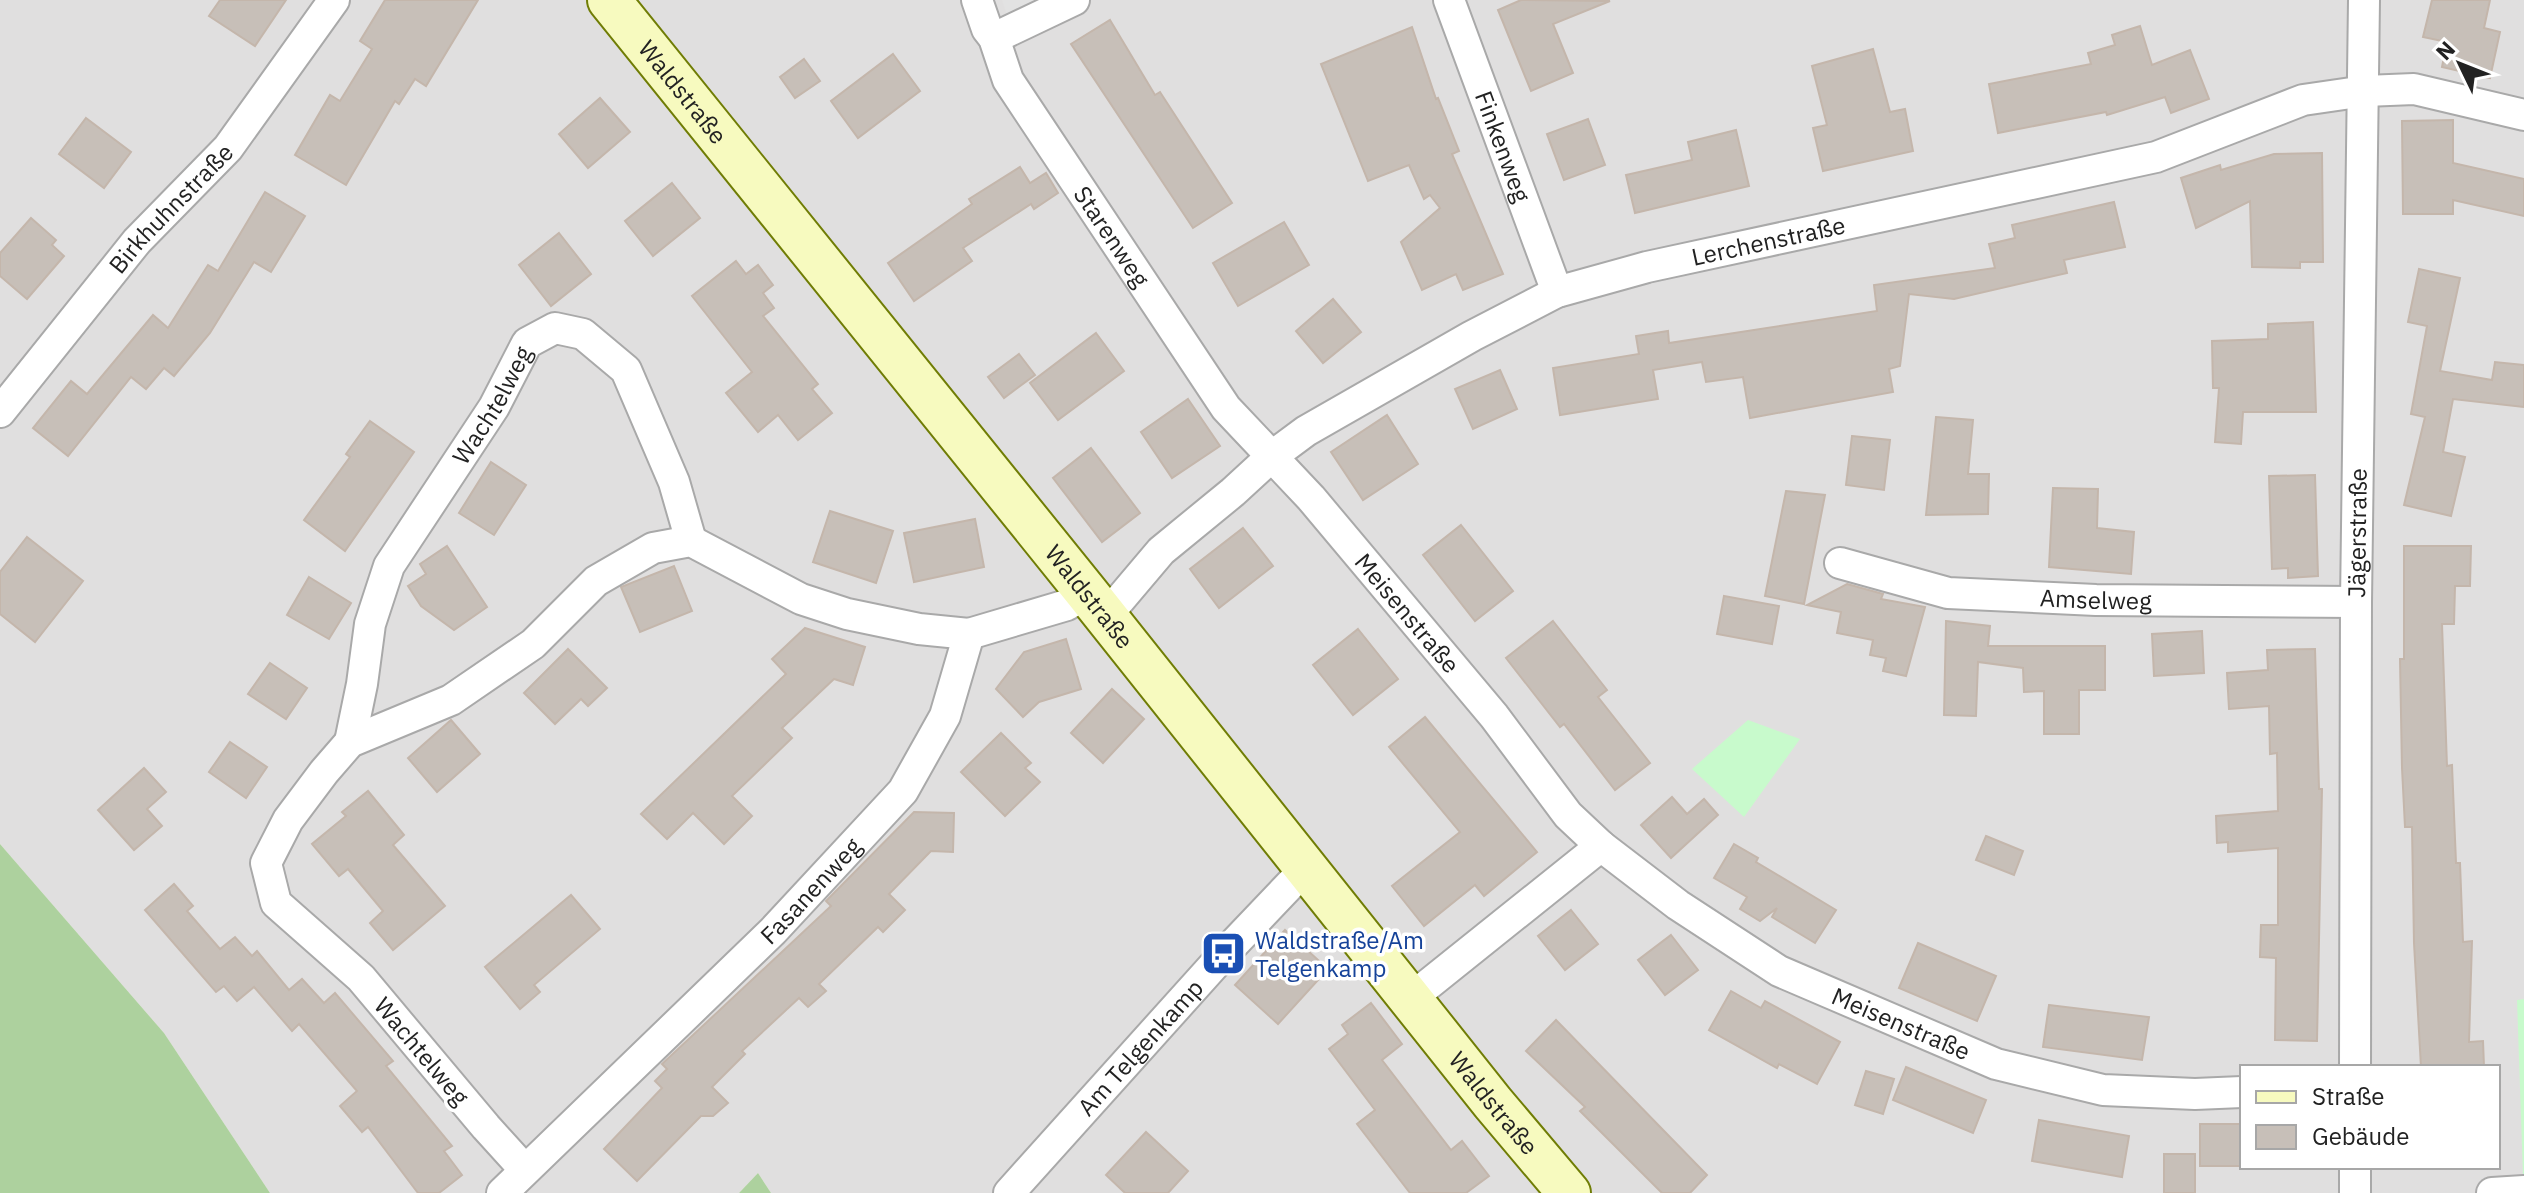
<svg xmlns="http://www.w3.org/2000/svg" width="2524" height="1193" font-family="'IBM Plex Sans',sans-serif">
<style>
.residential{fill:#e0dfdf;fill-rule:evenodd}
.forest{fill:#add19e}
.park{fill:#c8facc}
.parking{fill:#e2e2e2}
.building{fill:#c7bfb8;stroke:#c4b6ab;stroke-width:2}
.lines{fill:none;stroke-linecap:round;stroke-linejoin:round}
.street-casing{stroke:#a9a9a9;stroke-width:34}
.secondary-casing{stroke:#707d05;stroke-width:46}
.street{stroke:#fff;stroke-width:30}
.secondary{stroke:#f7fabf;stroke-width:42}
.labels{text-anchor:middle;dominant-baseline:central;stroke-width:7;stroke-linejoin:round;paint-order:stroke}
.street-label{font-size:24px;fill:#222;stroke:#fff}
.transit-label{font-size:24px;fill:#164399;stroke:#fff;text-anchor:start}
</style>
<rect width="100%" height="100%" fill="#f2efe9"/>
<path class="residential" d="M0,0H2524V1193H771L758,1173L739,1193H270L164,1033L0,844ZM2242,1067H2498V1167H2242Z"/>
<g class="forest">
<path d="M0,844L164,1033L270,1193H0Z"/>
<path d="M758,1173L771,1193H739Z"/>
</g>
<g class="park">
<path d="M1748,720L1800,739L1744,817L1692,769Z"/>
<path d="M2524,999V1176H2523L2517,1000Z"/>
</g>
<path class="parking" d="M1002,0H1044L1007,15Z"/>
<g class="building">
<path d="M220,0H286L255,46L209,16Z"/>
<path d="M385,0H478L426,86L415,79L399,104L395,101L346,185L295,155L330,95L340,101L372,49L360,41Z"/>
<path d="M1521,0L1610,1L1553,24L1573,73L1531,91L1498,10Z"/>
<path d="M2432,0H2490L2484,28L2500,32L2490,78L2442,67L2447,42L2423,37Z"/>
<path d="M1110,20L1155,95L1160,92L1232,203L1193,228L1071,44Z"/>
<path d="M2140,26L2152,65L2190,50L2209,99L2171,113L2165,97L2107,115L2106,112L1998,133L1989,84L2091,64L2088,53L2115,45L2112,35Z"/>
<path d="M1412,27L1436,99L1438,98L1459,151L1452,154L1503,274L1463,290L1456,274L1422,290L1401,242L1440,208L1430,195L1424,199L1409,165L1368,181L1321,64Z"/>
<path d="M1873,49L1890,112L1905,109L1913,151L1823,171L1813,128L1827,125L1812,66Z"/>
<path d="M893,54L920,91L858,138L831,101Z"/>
<path d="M804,59L820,81L795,98L780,77Z"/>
<path d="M600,98L630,132L588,168L559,134Z"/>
<path d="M86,118L131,152L104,188L59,154Z"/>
<path d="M1588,119L1605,165L1564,180L1547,134Z"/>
<path d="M2453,120V163L2524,179V216L2453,200V214H2403L2402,121Z"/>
<path d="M1736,130L1749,186L1635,213L1626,175L1692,160L1688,142Z"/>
<path d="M2322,153L2323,262H2300V268L2252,267L2250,201L2196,228L2181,178L2220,165L2221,170L2274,154Z"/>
<path d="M1020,167L1030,183L1046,173L1058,193L1034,209L1031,204L963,248L972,261L914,301L888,263L972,204L969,199Z"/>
<path d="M672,183L700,218L653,256L625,221Z"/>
<path d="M265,192L305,216L271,272L254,262L210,333L174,376L164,368L146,389L131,377L68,456L33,428L71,381L87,394L153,315L168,328L208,265L218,271Z"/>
<path d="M2114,202L2125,247L2064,260L2067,273L1954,299L1909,294L1900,366L1889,369L1893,392L1750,418L1743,377L1706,382L1702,362L1653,370L1658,399L1560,415L1553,368L1639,354L1636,336L1668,331L1669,343L1877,311L1874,285L1995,268L1989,244L2015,238L2012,225Z"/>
<path d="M31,218L56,240L52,245L64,256L27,299L0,276V253Z"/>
<path d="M1284,222L1309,265L1238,306L1213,263Z"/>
<path d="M559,233L591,274L551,306L519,265Z"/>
<path d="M736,261L746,274L758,265L773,285L763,293L774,308L763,316L818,384L812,389L832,413L798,440L778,415L758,432L726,393L752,372L692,296Z"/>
<path d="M2419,269L2460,278L2440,371L2492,380L2495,362L2524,365V407L2453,399L2443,452L2465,457L2451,516L2404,505L2425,417L2411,414L2427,326L2408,322Z"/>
<path d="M1333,299L1361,332L1323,363L1296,331Z"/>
<path d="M2313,322L2316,412H2243L2241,444L2215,442L2219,388H2213L2212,341L2268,339V324Z"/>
<path d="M1096,333L1124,371L1058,420L1030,383Z"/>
<path d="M1019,354L1035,375L1004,398L988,377Z"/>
<path d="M1500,370L1517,409L1473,429L1455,389Z"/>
<path d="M1188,399L1220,446L1172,478L1141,432Z"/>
<path d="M1387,415L1418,464L1363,500L1331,452Z"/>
<path d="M1936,417L1973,420L1968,474H1989L1988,514L1926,515Z"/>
<path d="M370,421L414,452L345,551L304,520L350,457L346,454Z"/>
<path d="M1852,436L1890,440L1884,490L1846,485Z"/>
<path d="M1091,448L1140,513L1102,542L1053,478Z"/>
<path d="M491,462L526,485L494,535L459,513Z"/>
<path d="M2315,475L2318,576L2288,578V568L2272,569L2269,476Z"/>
<path d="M2053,488L2098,489L2097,528L2134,532L2131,574L2049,567Z"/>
<path d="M1786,491L1825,495L1804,604L1765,596Z"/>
<path d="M830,511L893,531L876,583L813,562Z"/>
<path d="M975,519L984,567L914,582L904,533Z"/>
<path d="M1461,525L1513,591L1475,621L1423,555Z"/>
<path d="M1243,528L1273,566L1219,608L1190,569Z"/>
<path d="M27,537L83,581L35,642L0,614V572Z"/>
<path d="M447,546L487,607L454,630L421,606L408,586L426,574L420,564Z"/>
<path d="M2404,546H2471L2470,586H2455L2454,624H2442L2447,766L2452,765L2456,863H2460L2463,942L2472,941L2469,1042L2483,1041L2484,1067H2421L2414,943L2412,827H2405L2402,768L2400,659H2404Z"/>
<path d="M674,566L692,611L640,632L621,587Z"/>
<path d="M309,577L351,603L329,639L287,615Z"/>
<path d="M1847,584L1883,594L1881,599L1925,607L1906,676L1883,671L1886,658L1870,655L1873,640L1837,633L1841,612L1807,605Z"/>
<path d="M1724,596L1779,606L1772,644L1717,634Z"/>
<path d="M1553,621L1607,690L1598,697L1650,763L1615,790L1564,724L1560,727L1506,658Z"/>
<path d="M1946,621L1990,626L1988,646H2105V690H2079V734H2044V691L2024,692L2023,668L1978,662L1976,716L1944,715Z"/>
<path d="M805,628L865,647L853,685L834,679L782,728L792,738L732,796L752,816L724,844L693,813L667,839L641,814L786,674L772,659Z"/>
<path d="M1358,629L1398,679L1353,715L1313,665Z"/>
<path d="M2202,631L2204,673L2154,676L2152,634Z"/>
<path d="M1066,639L1081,689L1039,702L1023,717L996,689L1024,652Z"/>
<path d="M568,649L607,688L588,706L581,699L555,724L524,693Z"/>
<path d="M2315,649L2319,789H2322L2317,1041L2275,1040L2276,958L2260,957L2261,925H2278V848L2228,852V842L2217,843L2216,816L2278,811L2277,753L2270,754L2269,706L2229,709L2227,673L2268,670L2267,650Z"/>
<path d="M270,663L307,688L286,719L248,694Z"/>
<path d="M1112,689L1144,719L1103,763L1071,733Z"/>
<path d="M1425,717L1537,852L1484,896L1475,885L1424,926L1392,886L1460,832L1389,747Z"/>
<path d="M451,720L480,754L437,792L408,758Z"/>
<path d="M1001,733L1031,763L1025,768L1040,782L1005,816L961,772Z"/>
<path d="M230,742L267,767L246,798L209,772Z"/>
<path d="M144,768L166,792L147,809L162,826L134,850L98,810Z"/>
<path d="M368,791L404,835L393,845L445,906L393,950L370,923L383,911L348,869L339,876L312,844L346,816L342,812Z"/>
<path d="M1672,797L1687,814L1704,799L1718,815L1671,858L1641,825Z"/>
<path d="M914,812L954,813L953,852L931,851L889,894L905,910L883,932L878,927L819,984L826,991L808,1007L799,998L742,1051L745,1054L712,1087L728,1103L713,1116H701L637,1181L604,1149L662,1088L655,1081L667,1069L662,1064L831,906L826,901Z"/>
<path d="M1986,836L2023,851L2014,875L1976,860Z"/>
<path d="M1734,844L1758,858L1756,862L1836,910L1815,943L1772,917L1777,908L1760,921L1740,909L1747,897L1714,878Z"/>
<path d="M174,884L193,906L187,911L220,949L235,937L252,956L257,951L289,990L302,979L324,1003L335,993L393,1061L386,1066L452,1146L444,1151L462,1175L439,1193H418L368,1127L362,1132L340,1106L357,1091L299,1024L292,1031L254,987L237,1001L224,986L216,992L145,910Z"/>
<path d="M571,895L600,929L534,985L540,992L520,1009L485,967Z"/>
<path d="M1571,910L1598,944L1565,970L1538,936Z"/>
<path d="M1285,930L1328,969L1278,1024L1235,985Z"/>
<path d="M1671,935L1698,970L1665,995L1638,960Z"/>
<path d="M1918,943L1996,976L1977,1021L1899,988Z"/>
<path d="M1731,991L1761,1008L1765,1001L1840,1042L1817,1084L1779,1064L1777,1068L1709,1030Z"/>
<path d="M1371,1003L1402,1044L1382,1060L1451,1150L1462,1141L1489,1176L1466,1193H1410L1357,1124L1375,1110L1329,1049L1348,1034L1342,1025Z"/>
<path d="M2049,1005L2149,1017L2142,1060L2043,1047Z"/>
<path d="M1556,1020L1707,1175L1690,1193H1662L1580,1111L1585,1107L1526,1051Z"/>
<path d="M1906,1067L1986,1100L1973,1133L1893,1100Z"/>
<path d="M1866,1071L1894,1079L1883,1114L1855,1105Z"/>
<path d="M2039,1120L2129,1136L2122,1177L2032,1161Z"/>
<rect x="2200" y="1124" width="42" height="42"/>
<path d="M1146,1132L1188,1171L1168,1193H1125L1106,1175Z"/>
<rect x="2164" y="1154" width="31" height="39"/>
</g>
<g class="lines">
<defs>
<g id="street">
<path id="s1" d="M977,0L987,29L994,38L1008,80L1226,408L1311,498L1494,716L1568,815L1601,846L1678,905L1779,971L1996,1064L2103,1090L2195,1094L2242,1092"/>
<path id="s2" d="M1449,0L1557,292"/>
<path d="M994,38L1074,0"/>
<path id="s3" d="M0,412L137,241L228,148L334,0"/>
<path id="s4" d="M1840,563L1948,593L2096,600L2356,602"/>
<path id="s5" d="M1106,616L1161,551L1233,492L1271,457L1306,431L1472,336L1557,292L1647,267L2156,157L2303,100L2365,91L2414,89L2524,115"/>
<path id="s6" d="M350,742L362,684L370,624L389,566L494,407L527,343L555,328L583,334L626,370L674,482L691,541"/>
<path d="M1410,999L1601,846"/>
<path id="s7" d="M2355,1067L2356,602L2364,0"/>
<path d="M525,1170L486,1127L361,978L276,903L266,863L288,820L324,772L350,742L451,700L533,644L596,581L653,548L691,541L801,599L847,614L919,629L969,634"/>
<path id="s8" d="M502,1193L773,931L903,791L945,716L969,634L1067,605L1087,593"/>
<path id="s9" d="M1009,1193L1224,954L1306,868"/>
<path d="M2355,1193V1167"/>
<path d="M2492,1193L2524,1191"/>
</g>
<g id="secondary">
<path id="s10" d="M609,0L1087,593L1493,1103L1569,1193"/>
</g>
</defs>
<use href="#street" class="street-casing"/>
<use href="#secondary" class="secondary-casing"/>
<use href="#street" class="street"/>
<use href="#secondary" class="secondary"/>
</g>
<defs>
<symbol id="bus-square" viewBox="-11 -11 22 22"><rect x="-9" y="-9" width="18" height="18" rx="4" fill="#1a4fb4" stroke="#fff"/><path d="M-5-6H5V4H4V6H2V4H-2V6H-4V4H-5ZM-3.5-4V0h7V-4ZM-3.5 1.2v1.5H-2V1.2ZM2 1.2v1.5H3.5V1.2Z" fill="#fff"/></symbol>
</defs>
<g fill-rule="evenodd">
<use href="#bus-square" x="1198" y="928" width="51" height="51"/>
</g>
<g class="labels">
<g class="street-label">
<text stroke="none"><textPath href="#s10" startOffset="118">Waldstraße</textPath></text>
<text stroke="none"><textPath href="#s2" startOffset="156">Finkenweg</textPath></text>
<text stroke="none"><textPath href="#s3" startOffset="266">Birkhuhnstraße</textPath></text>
<text stroke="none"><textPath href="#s1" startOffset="274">Starenweg</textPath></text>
<text stroke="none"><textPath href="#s5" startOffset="778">Lerchenstraße</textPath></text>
<text stroke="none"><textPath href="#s6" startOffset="372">Wachtelweg</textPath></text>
<text stroke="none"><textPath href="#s7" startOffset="534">Jägerstraße</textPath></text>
<text stroke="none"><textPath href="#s10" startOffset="766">Waldstraße</textPath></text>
<text stroke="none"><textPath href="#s4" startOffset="260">Amselweg</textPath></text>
<text stroke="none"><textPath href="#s1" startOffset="754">Meisenstraße</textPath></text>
<text stroke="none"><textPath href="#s8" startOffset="432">Fasanenweg</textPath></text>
<text stroke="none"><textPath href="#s1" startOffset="1408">Meisenstraße</textPath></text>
<text stroke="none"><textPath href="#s9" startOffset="196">Am Telgenkamp</textPath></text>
<text transform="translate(422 1051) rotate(50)">Wachtelweg</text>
<text stroke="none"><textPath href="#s10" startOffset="1414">Waldstraße</textPath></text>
</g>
<g class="transit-label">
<text x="1255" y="940">Waldstraße/Am<tspan x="1255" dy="28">Telgenkamp</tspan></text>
</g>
</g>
<rect x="2240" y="1065" width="260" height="104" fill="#ffffff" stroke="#a7a7a7" stroke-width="2"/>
<rect x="2256" y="1091" width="40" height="12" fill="#f7fabf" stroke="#a7a7a7" stroke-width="2"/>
<text x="2312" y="1105" font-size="24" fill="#222222">Straße</text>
<rect x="2256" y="1125" width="40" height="24" fill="#c7bfb8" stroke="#a7a7a7" stroke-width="2"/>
<text x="2312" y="1145" font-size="24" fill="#222222">Gebäude</text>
<g transform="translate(2460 64) rotate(313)" stroke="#ffffff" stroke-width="6" paint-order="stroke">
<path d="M0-6L14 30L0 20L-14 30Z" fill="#222222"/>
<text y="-12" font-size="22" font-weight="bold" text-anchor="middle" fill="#222222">N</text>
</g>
</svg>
